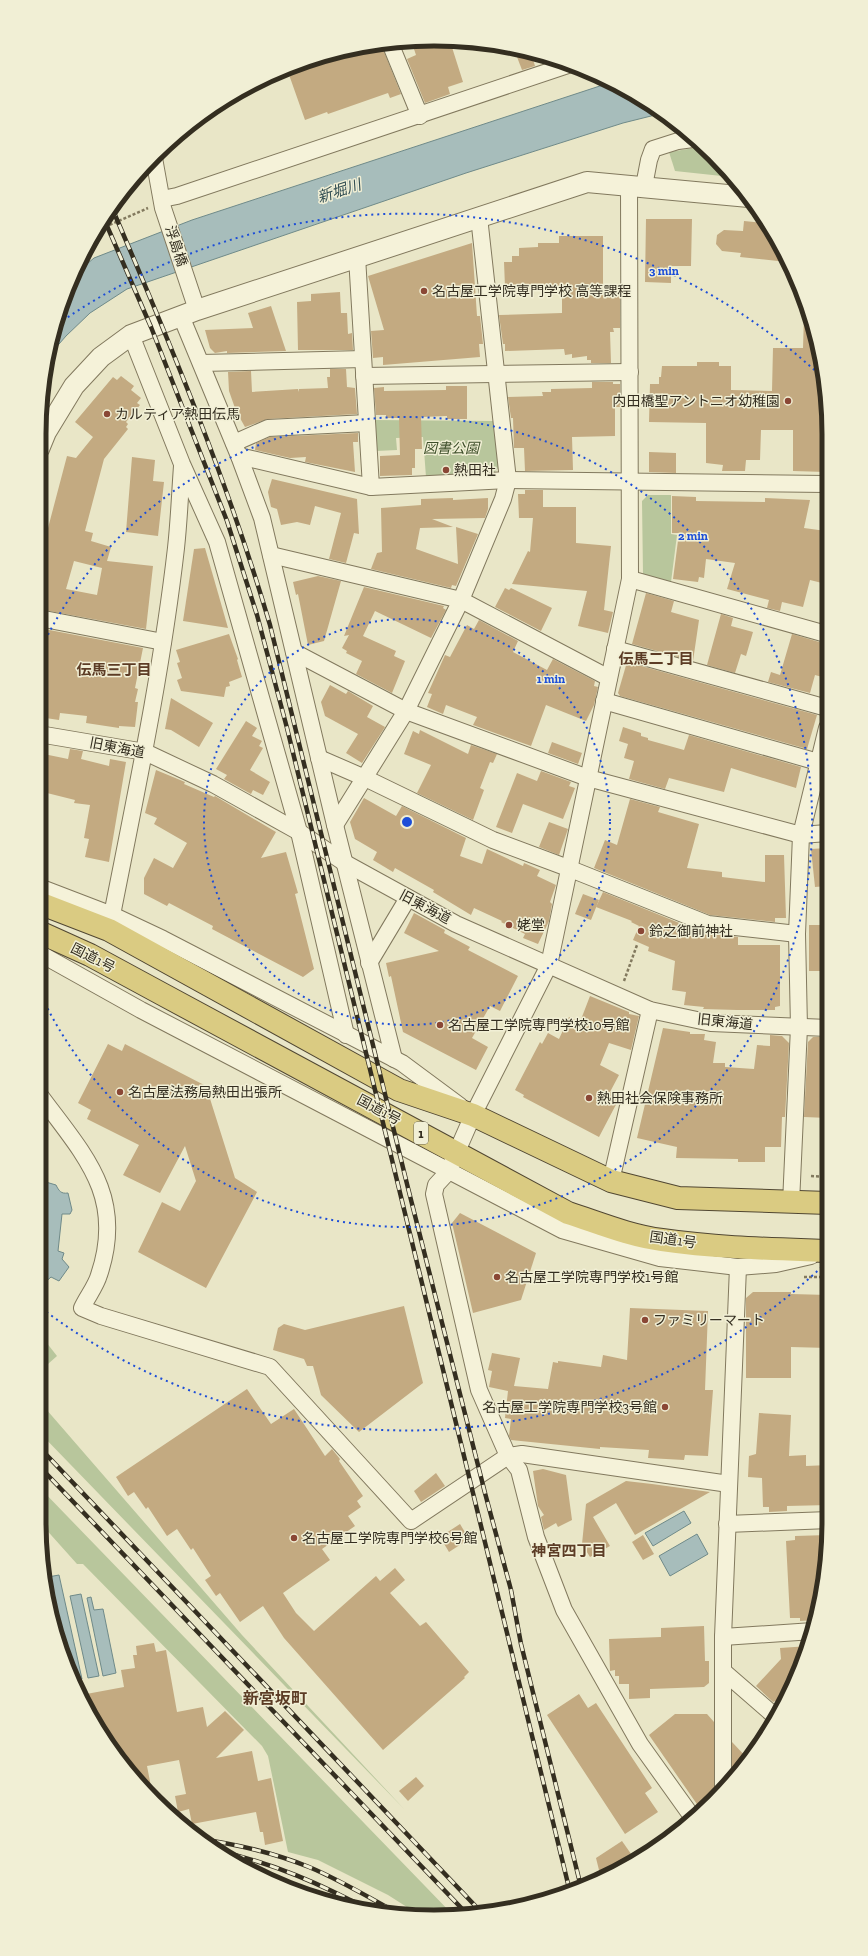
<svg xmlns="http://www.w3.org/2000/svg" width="868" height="1956" font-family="'Zilla Slab','Noto Sans JP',serif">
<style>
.green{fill:#b8c69c}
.water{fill:#a7bdbb;stroke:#6f8a89}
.building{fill:#c3aa81;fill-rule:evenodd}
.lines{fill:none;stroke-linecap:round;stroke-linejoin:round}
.minor-casing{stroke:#82795e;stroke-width:18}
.tertiary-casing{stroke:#82795e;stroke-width:22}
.trunk-casing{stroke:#514732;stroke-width:24}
.path{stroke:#82795e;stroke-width:2.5;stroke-dasharray:3 2;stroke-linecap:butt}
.minor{stroke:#f5f2d9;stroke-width:16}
.tertiary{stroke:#f5f2d9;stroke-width:20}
.trunk{stroke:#dacb82;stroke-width:22}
.rail-casing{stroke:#342e20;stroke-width:4.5}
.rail{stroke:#f1efd5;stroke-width:3;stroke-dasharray:9;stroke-linecap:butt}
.ring{fill:none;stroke:#1d4ed8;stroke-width:2;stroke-dasharray:2 4}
.poi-dot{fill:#8a4735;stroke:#f1efd5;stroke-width:1.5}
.labels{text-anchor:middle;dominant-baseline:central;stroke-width:3;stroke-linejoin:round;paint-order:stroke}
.shield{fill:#f1efd5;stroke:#6d6856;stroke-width:1}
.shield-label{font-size:13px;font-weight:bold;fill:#342e20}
.street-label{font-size:14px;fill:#342e20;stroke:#f1efd5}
.poi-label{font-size:14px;fill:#342e20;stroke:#f1efd5;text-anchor:start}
.park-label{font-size:14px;font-style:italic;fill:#3d4e29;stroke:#f1efd5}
.water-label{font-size:15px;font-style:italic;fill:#314d52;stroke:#f1efd5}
.neighbourhood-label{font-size:15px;font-weight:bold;fill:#5c3c25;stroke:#f1efd5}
.quarter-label{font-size:16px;font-weight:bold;fill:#5c3c25;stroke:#f1efd5}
.rim{fill:none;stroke:#342e20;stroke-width:5}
.centre{fill:#1d4ed8;stroke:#f1efd5;stroke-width:2}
.ring-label{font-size:12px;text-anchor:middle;font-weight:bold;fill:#1d4ed8;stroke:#f1efd5;stroke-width:3;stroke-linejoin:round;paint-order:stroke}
</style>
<rect width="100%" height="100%" fill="#e9e6c7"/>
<g class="green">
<path d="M701,147L731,177L675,171L669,152Z"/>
<path d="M374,420L494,421L499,467L494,473L426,477L423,437L396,438L397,450L376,451Z"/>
<path d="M648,495H671V534L677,535L671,582L643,574L642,501Z"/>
<path d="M39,1333L57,1356L39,1372Z"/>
<path d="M39,1401L242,1635L405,1810L39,1432Z"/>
<path d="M39,1487L454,1916H421L388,1895L318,1860L288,1852L268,1756L262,1746L83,1564H77L43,1526L39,1524Z"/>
</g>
<g class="water">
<path d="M612,82L663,113L623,123L466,173L127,289L90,313L66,336L46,359L60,307L75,274L94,258L192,220Z"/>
<path d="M39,1180L56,1185C59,1191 61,1194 68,1193L72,1210L70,1214H62L58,1251L64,1253L62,1259L69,1267L59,1281L51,1277L39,1288Z"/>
<path d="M684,1511L691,1523L653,1546L645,1533Z"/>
<path d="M697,1534L708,1554L670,1576L659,1556Z"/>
<path d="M59,1575L82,1679L74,1681L68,1666L48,1577Z"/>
<path d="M81,1594L99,1676L88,1678L70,1596Z"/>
<path d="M91,1597L94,1610L103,1609L116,1673L103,1676L87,1598Z"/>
</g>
<g class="building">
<path d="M429,41L432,43L436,41H450L463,82L448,87L450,94L425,103L407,59L416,55L413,46Z"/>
<path d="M381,44L401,94L390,98L388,93L328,114L327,112L305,120L287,69L332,52Z"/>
<path d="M514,49L531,53L535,66L522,70Z"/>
<path d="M646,219H692L691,266H671V283L645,282Z"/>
<path d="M744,221L764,223L787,262L740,257L741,253L722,251L716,244L717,235L724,230L743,231Z"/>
<path d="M559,236H603V293H620V328H613L614,332H610L611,363H591V360H587V356L572,358V354L565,355L564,349L505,351V344H503L499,315L562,313V286L505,287L504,262H512V256H519V248L538,247V243H559Z"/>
<path d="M472,243L477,316H480L483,344H479L480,357L383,365V357L373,358L371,331L384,330L368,276Z"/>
<path d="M340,292L341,313H347L348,334L352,333L353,350H298L297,302L311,301V294Z"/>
<path d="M271,306L286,351L227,353V351L215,353L210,348L205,330L253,328L248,313Z"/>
<path d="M808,315L826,382V391H821L820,435H826V472L793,471V430H761L760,460H746L745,471H722L723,465L706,463V423L649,422L650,384H659V377H661L662,366H697V362H719V366H731V390L772,391L773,348H803L804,316Z"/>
<path d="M330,369H346L347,387L355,388L357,414L268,419L245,427L236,411L229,391L228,372L251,371L252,392L298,389L299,392V389L328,388L327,377H330Z"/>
<path d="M121,376L134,386L131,390L141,398L137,403L140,405L126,422L128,424L126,427L128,429L104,459L85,531L93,533L91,541L111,547L107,561L153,566L146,629L39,609V579L47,549L43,547L67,456L76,458L93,437L75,422L113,377L117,380ZM74,561L102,568L97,595L66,589Z"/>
<path d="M592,382H613V384H620V407H615V436L572,437L573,470L525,471L524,448H514L513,418H511L508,397L543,396L542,392H551V389L592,388Z"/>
<path d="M446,386H467V419H447V416L421,417L422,449H415V468H412V475L380,476V456L400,455L399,418H386V415H376L374,388L384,387V391L446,390Z"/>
<path d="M358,433V442H353L355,472L305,462L306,457L290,458L255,450L256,443L270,437Z"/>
<path d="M649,452L676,453V473L649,472Z"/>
<path d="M132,457L155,460L153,481L164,482L158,536L126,532Z"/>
<path d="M272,479L357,499L359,534L354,533L346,563L329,559L341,513L315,506L310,525L297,522L281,525L277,509L271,507L268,492Z"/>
<path d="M525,490H543V507H576V543L611,546L604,610L613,612L608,633L578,626L587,591L512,584L528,551L530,552L533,518H519L518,494H525Z"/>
<path d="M672,496L696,497V501L765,502V498L810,500L804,528L826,531V584L810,580L803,607L782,602L780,611L767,608L769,600L727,589L735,563L706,559L704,578L699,577L698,582L673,579L679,533H672Z"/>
<path d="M453,498V500L488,498V509L485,518L432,519L453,527L420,528L416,549L458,564L456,527L478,534L456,586L452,585L451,588L371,569L377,553L382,552L381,508L421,505V499Z"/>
<path d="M205,548L218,593L228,628L183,621L194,549Z"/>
<path d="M318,576L341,581L324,641L308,645L298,594L296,595L293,582Z"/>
<path d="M364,587L444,606L443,608L446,610L431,638L375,611L363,636L396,651L394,656L405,661L392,693L356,674L362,661L346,653L347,651L342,648L349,635L344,636Z"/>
<path d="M505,588L509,590L511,588L552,608L541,631L495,607Z"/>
<path d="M646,593L674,601L671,612L699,620L693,661L632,644Z"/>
<path d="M721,614L733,618L731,626L753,632L746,656L741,654L735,673L707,665Z"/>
<path d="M479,620L518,641L513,652L547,670L553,659L595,681L594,686L598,687L594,705L586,721L546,705L531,746L473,725L477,717L446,705L443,714L427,707L432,694L428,693L445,655L450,657L467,625L474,629Z"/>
<path d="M39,628L143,648L135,688L138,689L135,702H138L135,727L119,726V728L86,723L87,716L60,713L59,720L39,717Z"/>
<path d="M229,634L238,659L237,660L242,677L229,682L230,686L226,687L224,697L181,691L177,680L182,678L177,663L180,662L176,650Z"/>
<path d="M792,634L826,644V678L815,675L810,693L768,682L771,672L780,675Z"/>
<path d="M627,662L817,715L807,749L620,696L618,693Z"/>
<path d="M330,685L346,694L348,691L373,706L367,717L385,727L362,763L346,753L358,734L325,716L321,702Z"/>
<path d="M171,698L213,723L199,747L171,730L165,729Z"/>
<path d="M246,721L257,728L252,736L262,741L259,746L263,748L250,770L270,782L263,795L253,790L251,794L224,779L227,775L216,769Z"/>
<path d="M623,727L641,733V736L648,738V740L684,750L689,735L801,767L796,788L731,768L724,792L669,778L665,789L629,779L634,761L624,758L628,744L619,741Z"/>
<path d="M420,730L468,754L471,745L497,754L493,763L490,762L480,788L484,790L473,820L417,793L431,765L404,754L413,731L419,734Z"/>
<path d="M552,742L582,753L578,764L548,753Z"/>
<path d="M70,749L83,751L81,759L109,766L110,759L126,762L109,862L85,857L89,839L84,838L90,805L74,803L75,800L39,791V753L68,759Z"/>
<path d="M156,770L185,782L184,784L214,797L215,796L276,832L261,858L286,852L298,893L295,894L314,969L303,977L212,929L213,926L169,903L167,906L144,894V878L154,858L173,868L187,843L154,824L157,818L145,813Z"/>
<path d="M541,771L571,782L569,786L575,788L563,819L523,804L512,833L496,827L517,773L537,781Z"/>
<path d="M364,798L396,816L402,806L466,838L460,856L482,864L487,849L523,866L524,863L540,870L537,876L556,885L550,902L552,904L549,921L538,944L523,938L525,934L501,922L502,921L474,908L471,915L433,892L434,890L395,868L393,872L373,860L377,852L355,839L350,822Z"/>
<path d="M630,799L660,807L658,812L699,824L687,868L722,872V877L765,882V855H784L786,918H775V922L710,915L594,868L605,840L617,845Z"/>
<path d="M549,822L568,829L559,855L539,847Z"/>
<path d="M827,848V886L815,887L811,849Z"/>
<path d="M603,892L704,933L738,937V945H780V1006L775,1007V1010H737L703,1009L704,1007L684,1005L686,992L672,990L675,961L648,951L649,947L633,940L639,926L631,922L632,921L596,907Z"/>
<path d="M583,894L599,900L591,920L575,914Z"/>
<path d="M414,913L445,930L444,933L470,947L468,950L518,976L500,1011L490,1006L472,1038L488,1047L476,1070L403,1032L391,976L389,977L386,963L439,951L404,933Z"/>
<rect x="809" y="925" width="18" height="46"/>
<path d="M590,996L629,1012V1014L639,1016L631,1050L609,1043L600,1065L619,1075L610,1092L620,1097L599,1137L523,1097L524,1095L515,1090L540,1042L542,1044L548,1033L559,1039L569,1017L580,1022Z"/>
<path d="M663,1028L690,1032V1034H705L704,1040L716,1042L713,1063H725V1067L754,1069L757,1045L770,1046V1035L782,1036L789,1043L785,1117H782L781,1147H765V1162H738V1159L676,1158L677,1147L637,1138Z"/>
<path d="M813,1037H828V1118L804,1117L808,1042Z"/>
<path d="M108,1044L122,1051L125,1044L206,1086L235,1178L257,1192L206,1288L138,1252L162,1202L180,1211L196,1181L185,1146L160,1193L123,1175L139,1145L87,1119L91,1110L78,1103Z"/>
<path d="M460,1213L536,1253L521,1300L473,1313L452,1223Z"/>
<path d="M753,1292H791V1294L828,1295V1348L791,1347V1378H746V1298Z"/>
<path d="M404,1306L423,1383L359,1432L321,1395L313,1366H307L304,1359L273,1350L278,1328L284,1324L305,1330Z"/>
<path d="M630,1308L708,1311L705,1390H713L708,1456L685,1455L684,1460L648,1458L649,1450L600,1447V1449L511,1440L509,1436L511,1419L505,1418L508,1391L489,1387L492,1371L488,1370L492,1353L520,1358L514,1386L548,1389L553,1362L558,1363V1361L601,1367L603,1355L627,1360Z"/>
<path d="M247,1389L271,1424L294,1409L325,1456L332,1449L340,1459L339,1461L363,1496L357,1501L361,1507L348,1516L355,1526L322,1549L330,1560L283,1593L296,1613L314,1631L376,1576L380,1581L395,1568L405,1580L390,1593L420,1626L426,1622L469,1672L464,1677L465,1678L383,1750L284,1638L263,1606L240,1622L220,1593L216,1596L205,1580L211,1576L193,1548L191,1550L177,1529L167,1536L148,1507L146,1509L134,1492L128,1496L116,1477Z"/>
<path d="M759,1413L791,1415L789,1456L806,1455V1466L829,1465V1505L787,1506V1511L769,1512V1507H763L762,1478L748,1477L749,1456L756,1454Z"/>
<path d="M543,1469L566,1475L572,1520L558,1527L556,1523L544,1530L541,1517L544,1515L538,1506L533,1471Z"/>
<path d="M436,1473L445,1486L421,1502L414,1491Z"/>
<path d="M626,1481L652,1484L710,1492L635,1535L616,1503L593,1517L610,1546L590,1557L582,1544L586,1504Z"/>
<path d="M460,1524L469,1539L449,1552L440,1537Z"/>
<path d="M643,1535L654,1554L643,1560L632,1542Z"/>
<path d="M828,1535L821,1599L816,1620L800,1621V1618H790L786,1541L795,1540V1536Z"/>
<path d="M704,1626L705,1661H709V1683L704,1687L650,1689V1698L629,1699V1684H619V1676H615V1670L610,1671L609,1639L661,1637V1628Z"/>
<path d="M154,1643L156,1652L166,1650L177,1712L203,1707L207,1727L225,1711L244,1730L216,1758L252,1751L258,1781L271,1778L283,1841L265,1845L263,1832H260L256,1812L192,1824L189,1809L178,1812L175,1796L186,1794L179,1760L147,1766L153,1797L137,1782L92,1719L81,1695L124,1687L121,1670L135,1668L133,1655H137L136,1646Z"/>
<path d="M809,1646L786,1697L773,1702L756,1686L781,1659L780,1648Z"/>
<path d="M579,1694L588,1708L596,1703L652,1788L645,1793L658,1812L625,1834L547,1715Z"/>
<path d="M675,1714H707L714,1722V1790L716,1796L701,1810L649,1735Z"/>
<path d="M732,1742L748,1759L732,1780Z"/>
<path d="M416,1777L424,1786L408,1801L399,1791Z"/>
<path d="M622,1841L636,1861L601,1878L596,1858Z"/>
</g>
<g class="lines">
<defs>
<g id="minor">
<path d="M390,43L420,116"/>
<path d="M154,158L163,208L197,310"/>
<path d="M629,185L630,579L549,965L473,1115L448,1172L436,1185L434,1194L479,1390L508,1456L519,1470L536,1537L564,1610L640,1744L693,1818"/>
<path d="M644,186L649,160L653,149L678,141L693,139"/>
<path d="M162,199L177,196L571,64"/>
<path d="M357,257L371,487"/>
<path d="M181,316L239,456L262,518L335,825L394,1059"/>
<path d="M131,335L182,464L217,542L299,832L346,1035"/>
<path d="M201,363L363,359"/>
<path d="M364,376L630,372"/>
<path d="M234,443L268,428L367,423"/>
<path d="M239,456L371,487L508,480L826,484"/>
<path d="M271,555L461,600L609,678"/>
<path d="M630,579L826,634"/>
<path d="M39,618L163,642"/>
<path d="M615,649L827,708"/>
<path d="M294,652L406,711L588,778L801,835L827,833"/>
<path d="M604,701L818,762"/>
<path d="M39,734L145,752L213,784L299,832L345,863L456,924L650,1010L711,1023L828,1028"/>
<path d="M319,758L365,778L493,840L568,868L708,924L797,934"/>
<path d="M335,825L406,711L461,600L503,499L508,480L479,217"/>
<path d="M39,887L112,915L163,939L402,1063L460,1106"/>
<path d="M112,915C136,793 162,671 176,548C179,521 180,493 182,466"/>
<path d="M39,953L141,1010L562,1230L660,1258L738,1267L776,1264L811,1256"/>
<path d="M369,963L408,898"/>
<path d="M39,1094C83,1154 126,1195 99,1275C96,1286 87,1297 82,1308L101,1316L270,1367L411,1521L508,1456L522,1454L729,1484"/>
<path d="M611,1181L650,1010"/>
<path d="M791,1203L799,1027L797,934L801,835L827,728"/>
<path d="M727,1524L829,1520"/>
<path d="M723,1637L813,1631"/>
<path d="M723,1671L777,1718"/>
<path d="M723,1790V1637L738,1267"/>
</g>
<path id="tertiary" d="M39,449L46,432L74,386L101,357L131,335L197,310L587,182L749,197"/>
<g id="trunk">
<path d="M39,903L109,930L399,1090L473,1115L611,1181L678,1198L828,1203"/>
<path d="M39,932L90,955L162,994L568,1213C599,1223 630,1236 662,1240C717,1248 773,1249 828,1251"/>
</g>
</defs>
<use href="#minor" class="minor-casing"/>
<use href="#tertiary" class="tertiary-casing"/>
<use href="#trunk" class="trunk-casing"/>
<g class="path">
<path d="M96,231L148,208"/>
<path d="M624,981L637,945"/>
<path d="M811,1176L828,1177"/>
<path d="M804,1277H828"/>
</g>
<use href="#minor" class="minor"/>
<use href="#tertiary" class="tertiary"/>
<use href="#trunk" class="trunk"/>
<defs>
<g id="rail">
<path d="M112,208C171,345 228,482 270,625L408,1188L485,1493L511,1590L521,1644L581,1887"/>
<path d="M104,219L151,327L227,521L257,615L287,728L570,1892"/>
<path d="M39,1447L483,1914"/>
<path d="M39,1466L468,1915"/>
<path d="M199,1839C236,1844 274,1853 309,1867C340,1880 370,1898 399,1914"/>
<path d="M218,1851C273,1863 321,1884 371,1911"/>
</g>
</defs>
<use href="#rail" class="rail-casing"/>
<use href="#rail" class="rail"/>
</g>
<g class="ring">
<circle cx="407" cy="822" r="203"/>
<path d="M40 651A405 405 0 1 1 40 993"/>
<path d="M826 1263A608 608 0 0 1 41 1308M58 324A608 608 0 0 1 822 377"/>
</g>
<g class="poi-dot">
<circle cx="424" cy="291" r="4"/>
<circle cx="788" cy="401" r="4"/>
<circle cx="107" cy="414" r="4"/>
<circle cx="446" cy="470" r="4"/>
<circle cx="509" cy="925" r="4"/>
<circle cx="641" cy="931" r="4"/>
<circle cx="440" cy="1025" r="4"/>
<circle cx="120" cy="1092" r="4"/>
<circle cx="589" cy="1098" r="4"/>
<circle cx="497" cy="1277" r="4"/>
<circle cx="645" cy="1320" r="4"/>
<circle cx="665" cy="1407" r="4"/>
<circle cx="294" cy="1538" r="4"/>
</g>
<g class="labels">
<rect class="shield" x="414" y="1122" width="14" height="22" rx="3"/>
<g class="shield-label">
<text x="421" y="1133">1</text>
</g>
<g class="street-label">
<text transform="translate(176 246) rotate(72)">浮島橋</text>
<text transform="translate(117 748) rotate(11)">旧東海道</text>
<text transform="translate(425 907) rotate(28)">旧東海道</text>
<text transform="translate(93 958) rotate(27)">国道1号</text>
<text transform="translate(725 1022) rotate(6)">旧東海道</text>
<text transform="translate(379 1110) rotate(28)">国道1号</text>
<text transform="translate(673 1240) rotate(8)">国道1号</text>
</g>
<g class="poi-label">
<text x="432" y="291">名古屋工学院専門学校 高等課程</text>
<text x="780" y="401" text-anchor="end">内田橋聖アントニオ幼稚園</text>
<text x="115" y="414">カルティア熱田伝馬</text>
<text x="454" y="470">熱田社</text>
<text x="517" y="925">姥堂</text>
<text x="649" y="931">鈴之御前神社</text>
<text x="448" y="1025">名古屋工学院専門学校10号館</text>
<text x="128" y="1092">名古屋法務局熱田出張所</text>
<text x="597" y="1098">熱田社会保険事務所</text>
<text x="505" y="1277">名古屋工学院専門学校1号館</text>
<text x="653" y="1320">ファミリーマート</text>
<text x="657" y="1407" text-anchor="end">名古屋工学院専門学校3号館</text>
<text x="302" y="1538">名古屋工学院専門学校6号館</text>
</g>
<g class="park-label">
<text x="451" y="448">図書公園</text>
</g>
<g class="water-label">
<text transform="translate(339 191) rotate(-18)">新堀川</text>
</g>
<g class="neighbourhood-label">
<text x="656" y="659">伝馬二丁目</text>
<text x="114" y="670">伝馬三丁目</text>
<text x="569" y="1551">神宮四丁目</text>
</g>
<g class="quarter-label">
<text x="275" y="1698">新宮坂町</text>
</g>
</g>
<path d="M0 0H868V1956H0ZM434 46H434A388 388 0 0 1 822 434V1522A388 388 0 0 1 434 1910H434A388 388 0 0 1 46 1522V434A388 388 0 0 1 434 46Z" fill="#f1efd5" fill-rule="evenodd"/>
<path class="rim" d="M434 46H434A388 388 0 0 1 822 434V1522A388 388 0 0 1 434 1910H434A388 388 0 0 1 46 1522V434A388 388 0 0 1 434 46Z"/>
<circle cx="407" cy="822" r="6" class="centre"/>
<g class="ring-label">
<text x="664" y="275">3 min</text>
<text x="693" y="540">2 min</text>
<text x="551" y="683">1 min</text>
</g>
</svg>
